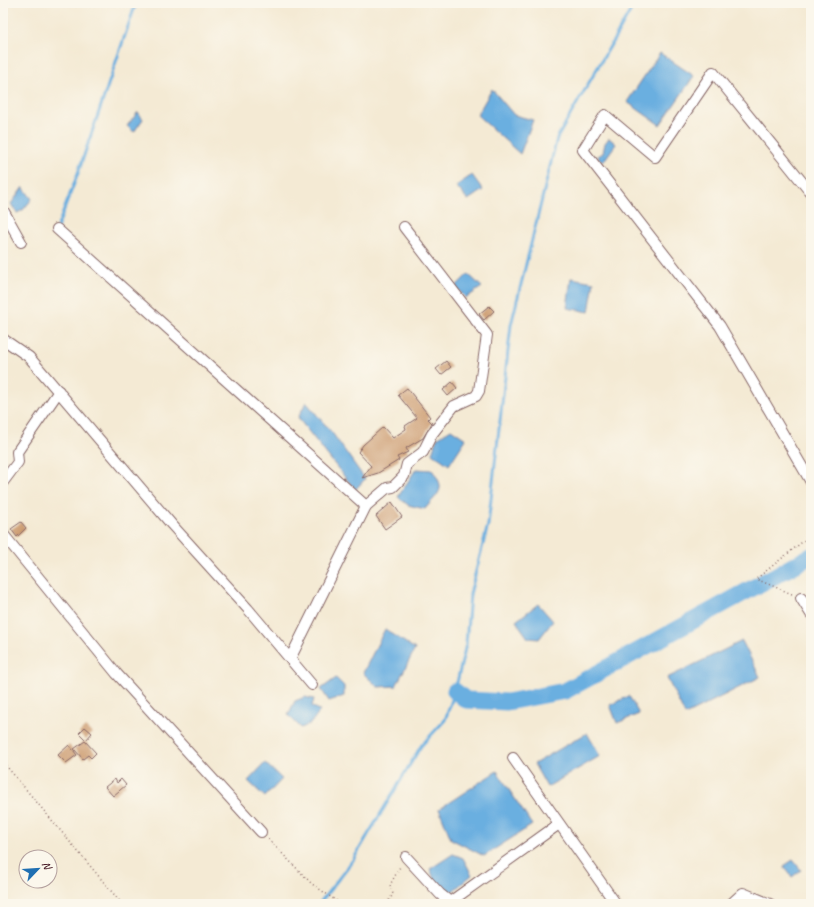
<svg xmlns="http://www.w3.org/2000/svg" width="814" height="907" font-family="Caveat,sans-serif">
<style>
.water{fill:#6bafe0;stroke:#5a6786}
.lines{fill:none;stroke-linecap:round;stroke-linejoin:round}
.stream{stroke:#6bafe0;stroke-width:3}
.river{stroke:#6bafe0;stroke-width:17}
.building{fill:#cd9d72}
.minor-casing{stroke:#866666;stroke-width:12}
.path{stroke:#866666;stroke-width:1.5;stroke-dasharray:1 3;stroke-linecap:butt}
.minor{stroke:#fff;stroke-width:10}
</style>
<rect width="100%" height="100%" fill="#fbf7ec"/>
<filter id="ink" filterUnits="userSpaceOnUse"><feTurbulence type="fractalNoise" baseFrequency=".025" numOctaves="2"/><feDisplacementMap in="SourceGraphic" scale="8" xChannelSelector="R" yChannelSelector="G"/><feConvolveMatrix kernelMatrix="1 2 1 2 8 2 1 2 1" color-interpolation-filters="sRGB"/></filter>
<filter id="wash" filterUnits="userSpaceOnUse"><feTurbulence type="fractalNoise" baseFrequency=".012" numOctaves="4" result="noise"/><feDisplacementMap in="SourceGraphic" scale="16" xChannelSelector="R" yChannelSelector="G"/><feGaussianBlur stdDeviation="0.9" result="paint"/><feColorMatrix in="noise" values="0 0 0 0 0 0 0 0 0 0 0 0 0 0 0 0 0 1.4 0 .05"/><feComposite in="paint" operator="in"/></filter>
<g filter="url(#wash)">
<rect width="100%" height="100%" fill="#f4ead4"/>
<g class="water">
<path d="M660,53L694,76L660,125L627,102Z"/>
<path d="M492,89L514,115L533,120L520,154L477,115Z"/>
<path d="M138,112L143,119L134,132L127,126Z"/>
<path d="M609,138L616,144L603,162L599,159L598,156L603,153L605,143Z"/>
<path d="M472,175L483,190L468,200L456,186Z"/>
<path d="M23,187L32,199L23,210L17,213L11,204Z"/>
<path d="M468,274L482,287L466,298L455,287Z"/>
<path d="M571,278L594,282L589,312L567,308Z"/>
<path d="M306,402L333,434L365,479L355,490L298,418Z"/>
<path d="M451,429L466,439L449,465L432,453L437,438Z"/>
<path d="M416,469L432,470C447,490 439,492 425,509L408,505L398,497Z"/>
<path d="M538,604L553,621L539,639L528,638L516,621Z"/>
<path d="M385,629L415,649L396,686L378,687L363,673Z"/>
<path d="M742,641L760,677L685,715L667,678Z"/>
<path d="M336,678L344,686V696L329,701L321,689Z"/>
<path d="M629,696L639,714L617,723L610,705Z"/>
<path d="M305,697L314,699L312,706L320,711L310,724L301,728L288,715L295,701Z"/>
<path d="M587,733L600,756L547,787L534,764Z"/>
<path d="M265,763L282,779L265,797L248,781Z"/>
<path d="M497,771L532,825L484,856L451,839L439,809Z"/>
<path d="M453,854L463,858L472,875L448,895L436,883L430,869Z"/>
<path d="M793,860L801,870L792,877L784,866Z"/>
</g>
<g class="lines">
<g class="stream">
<path d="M57,228L77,176L136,3"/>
<path d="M319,904L353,860L421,746L445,720L455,691L466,644L470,594L488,525L511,325L557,138L635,3"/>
</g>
<path class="river" d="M455,691L466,700L507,702L565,691L811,556"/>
</g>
<g id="blocks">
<g class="building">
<path d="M489,306L494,311L484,320L479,314Z"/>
<path d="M446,361L451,367L441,375L436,369Z"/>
<path d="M452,382L457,388L448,396L443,390Z"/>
<path d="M407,388L430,417L428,419L432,423L423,438L406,448L408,452L397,457L399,460L378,473L362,478L371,466L358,452L363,445L383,427L393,438L406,429L405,426L417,418L398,395Z"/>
<path d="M392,502L402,517L385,529L376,516Z"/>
<path d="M21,522L26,528L17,537L11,529Z"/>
<path d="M85,727L92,733L86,740L79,733Z"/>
<path d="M85,741L96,753L91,758L88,755L83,759L74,749Z"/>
<path d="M69,745L77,755L66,763L58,755Z"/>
<path d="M115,779L117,783L121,779L126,785L113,796L105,787Z"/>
</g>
</g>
</g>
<g filter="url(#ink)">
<use href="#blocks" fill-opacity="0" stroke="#866666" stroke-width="1"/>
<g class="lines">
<defs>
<g id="minor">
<path d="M811,193L713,72L655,157L605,115L583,150L720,326L811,482"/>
<path d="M3,210L21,242"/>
<path d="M57,229L366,506"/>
<path d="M3,339L29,357L172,525L248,609L312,685"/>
<path d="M3,482L18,462L17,452L59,391"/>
<path d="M3,534L117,674L261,832"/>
<path d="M801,598L811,614"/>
<path d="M290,659L366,506L387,488L393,487L404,476L407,464L423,452L432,434L454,406L476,396L479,391L487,335L404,227"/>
<path d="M513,758L616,904"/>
<path d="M406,857L440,894L450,902L559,824"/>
<path d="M731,904L743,893L770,904"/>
</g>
</defs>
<use href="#minor" class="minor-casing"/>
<g class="path">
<path d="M792,594L756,579L811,535"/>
<path d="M3,762L122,904"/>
<path d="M268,839L312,884L341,904"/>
<path d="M387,904L393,894L390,885L401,865"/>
</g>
<use href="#minor" class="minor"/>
</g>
</g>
<rect width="814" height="907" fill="none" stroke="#fbf7ec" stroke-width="16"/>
<g transform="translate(38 869) rotate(65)"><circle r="19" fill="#fbf7ec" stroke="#b4a19f"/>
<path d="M0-3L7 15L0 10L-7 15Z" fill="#1f6fb2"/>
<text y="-6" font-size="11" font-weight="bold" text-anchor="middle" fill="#4a1f2b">N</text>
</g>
</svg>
